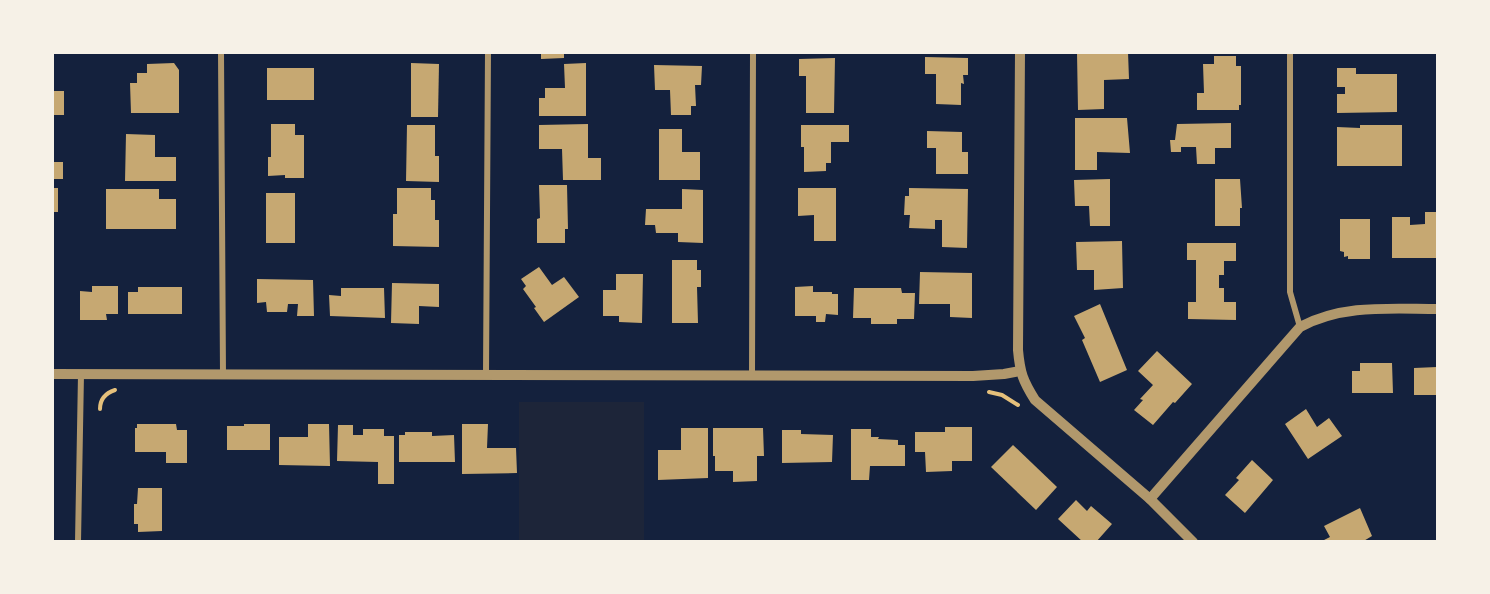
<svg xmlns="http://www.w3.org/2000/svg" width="1490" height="594" font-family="Lato,sans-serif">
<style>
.green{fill:#1d2539}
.building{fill:#c6a872}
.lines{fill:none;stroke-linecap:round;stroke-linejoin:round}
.path{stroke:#e5c07b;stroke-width:4}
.minor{stroke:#b1986c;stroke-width:6}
.tertiary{stroke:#b1986c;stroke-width:10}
</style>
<rect width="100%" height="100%" fill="#14213d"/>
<rect class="green" x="519" y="402" width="125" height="139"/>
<g class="building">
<path d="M541,52H564V58L541,59Z"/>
<path d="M1118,52H1128L1129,79L1104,80V109L1078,110L1077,53Z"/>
<path d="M1214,56H1236V66H1241V105H1239V110H1197V93H1204L1203,64H1214Z"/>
<path d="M925,57L968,58V75H963L964,84L961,83V105L936,104V74H925Z"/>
<path d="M835,58L834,113H806V76H799V59Z"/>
<path d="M174,63L179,70V113H131L130,83H137V73H147V64Z"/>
<path d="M411,63L439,64L438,117H411Z"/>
<path d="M586,63V116H539V98H545V88H565L564,64Z"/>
<path d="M654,65L702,66L701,85H695L696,106H691V115H671L670,90H655Z"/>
<rect x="267" y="68" width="47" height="32"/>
<path d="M1337,68H1356V74H1397V112L1337,113V94H1345V87H1337Z"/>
<rect x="52" y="91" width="12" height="24"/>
<path d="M1075,118H1127L1130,153L1097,152V170H1075Z"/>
<path d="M1231,123V148H1215V164H1197L1196,147H1181V152H1171L1170,140H1175L1177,124Z"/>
<path d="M271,124H295V135H304V178H285V175L268,176V157H271Z"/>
<path d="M588,124V158H601V180H563L562,149H539V125Z"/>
<path d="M407,125H435V156H439V182L406,181Z"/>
<path d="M801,125H849V142H831V163H826V171L804,172V147H801Z"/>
<path d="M1360,125H1402V166H1337V127L1360,128Z"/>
<path d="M659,129H682V152H700V180H659Z"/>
<path d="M927,131L962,132V152H968V174H936V148H927Z"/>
<path d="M126,134L155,135V157H176V181H125Z"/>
<rect x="52" y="162" width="11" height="17"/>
<path d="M1110,179V226H1090L1089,206H1075L1074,180Z"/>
<path d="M1215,179H1240L1242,208H1240V226H1215Z"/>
<path d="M539,185H567L568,229H565V243H537V219L540,218Z"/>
<rect x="52" y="188" width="6" height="24"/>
<path d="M397,188H431V200H435V220H439V247L393,246V214H397Z"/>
<path d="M798,188H836V241H814V215L798,216Z"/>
<path d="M909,188L968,189L967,248L942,247V220H935V229L909,228L910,215H904L905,196H909Z"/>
<path d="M106,189H159V199H176V229H106Z"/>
<path d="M682,189L703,190V243L678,242V233H656L655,225H645L646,209H682Z"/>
<rect x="266" y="193" width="29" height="50"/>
<path d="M1425,212H1438V258H1392V217H1410V225L1425,224Z"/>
<path d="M1340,219H1370V259H1348V256L1344,257V252L1340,251Z"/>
<path d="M1122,241L1123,288L1094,290V270H1077L1076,242Z"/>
<path d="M1187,243H1236V261H1224V275H1219V288H1224V302H1236V320L1188,319V302H1196V260H1187Z"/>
<path d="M672,260H697V270H701V287H697L698,323H672Z"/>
<path d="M539,267L552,285L564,277L579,297L544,322L534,308L536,307L523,289L526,286L521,279Z"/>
<path d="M920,272L972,273V318L950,317V304H919Z"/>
<path d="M616,274H643L642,323L619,322V316H603V290H616Z"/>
<path d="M257,279L313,280L314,316H297L298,304H288L287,312H267L266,302L257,303Z"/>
<path d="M392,283L439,284V307L419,306V324L391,323Z"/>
<path d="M92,286H118V314H106L107,320H80V291L92,292Z"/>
<path d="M813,286V292H832V294H838V315L826,314L825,322H816V316H795V287Z"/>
<path d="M138,287H182V314H128V292H138Z"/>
<path d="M341,288H384L385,318L330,316L329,295L341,296Z"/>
<path d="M854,288H901L902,293H915L914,319H897V324H871V318H853Z"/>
<path d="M1100,304L1127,370L1100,382L1082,340L1085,338L1074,316Z"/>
<path d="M1157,351L1192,384L1175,403L1173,402L1153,425L1134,410L1143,400L1140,399L1153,385L1138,371Z"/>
<path d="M1360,363H1392L1393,393H1352V371H1360Z"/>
<path d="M1437,367L1438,395H1414V368Z"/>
<path d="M1306,409L1317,427L1329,418L1342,436L1308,459L1285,424Z"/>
<path d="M137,424H176L177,430H187V463H166V452H135V428H137Z"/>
<path d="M244,424H270V450H227V426H244Z"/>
<path d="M308,424H329L330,466L279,465V437H308Z"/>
<path d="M462,424H488L487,448H516L517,473L462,474Z"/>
<path d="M338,425H353V435H363V429H384V436H394V484H378V462L337,461Z"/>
<path d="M945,427H972V461H952V471L926,472L925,452H915V432H945Z"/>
<path d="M681,428H708V478L658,480V450H681Z"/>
<path d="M713,428H763L764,456H757V481L733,482V471H715V456H713Z"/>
<path d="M851,429H871V437H879L878,439L898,440V445H905V466H870L869,480H851Z"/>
<path d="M782,430H801V434L833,435L832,462L782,463Z"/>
<path d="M405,432H432V436L454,435L455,462H399V435H405Z"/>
<path d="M1013,445L1057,487L1036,510L991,467Z"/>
<path d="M1252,460L1273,480L1245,513L1225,495L1239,480L1236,478Z"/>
<path d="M138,488H162V531L138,532V524H134V504H137Z"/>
<path d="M1076,500L1087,511L1091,506L1112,524L1096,542H1083L1058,519Z"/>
<path d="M1360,508L1372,536L1362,542H1320L1330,537L1324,526Z"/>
</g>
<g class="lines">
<g class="path">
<path d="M989,392L1002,395L1018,405"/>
<path d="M100,409C100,399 106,393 115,390"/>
</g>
<g class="minor">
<path d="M221,52L223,375"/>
<path d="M1290,52V292L1300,327"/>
<path d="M486,374L488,52"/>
<path d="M752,375L753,52"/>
<path d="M78,542L81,374"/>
</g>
<g class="tertiary">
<path d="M1020,52L1018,350C1020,373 1023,381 1035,400L1150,499L1193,542"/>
<path d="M52,374L973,376L1004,374L1020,371"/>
<path d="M1150,499L1300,327C1343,304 1390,309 1438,309"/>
</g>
</g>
<rect width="1490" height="594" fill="none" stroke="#f6f1e7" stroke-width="108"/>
</svg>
